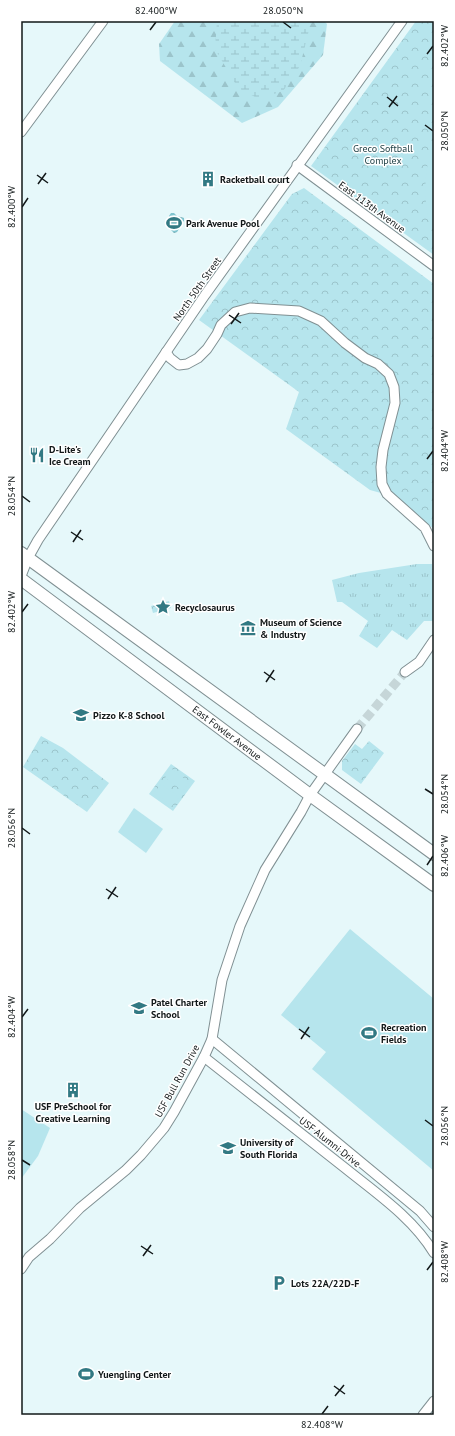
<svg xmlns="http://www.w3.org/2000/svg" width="455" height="1436" font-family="'PT Sans',sans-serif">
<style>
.grass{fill:url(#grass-tufts)}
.forest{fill:url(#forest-firs)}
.wetland{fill:url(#wetland-marsh)}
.park{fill:url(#park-crowns)}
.pitch{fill:#b6e5ed}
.water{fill:url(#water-rules)}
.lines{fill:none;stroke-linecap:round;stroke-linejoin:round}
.minor-tunnel{stroke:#c6d6d8;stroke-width:9;stroke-dasharray:9 4.5;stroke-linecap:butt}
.minor-casing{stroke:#809093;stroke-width:11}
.major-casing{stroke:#809093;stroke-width:14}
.minor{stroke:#fff;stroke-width:9}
.major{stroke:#fff;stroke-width:12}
.ticks{fill:none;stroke:#121819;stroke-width:1.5}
.labels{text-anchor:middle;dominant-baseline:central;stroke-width:3;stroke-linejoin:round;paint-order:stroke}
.park-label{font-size:10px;fill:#193b40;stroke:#fff}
.poi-label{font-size:10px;font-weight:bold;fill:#121819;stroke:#fff;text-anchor:start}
.street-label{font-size:10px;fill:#121819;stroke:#fff}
.neatline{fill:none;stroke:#121819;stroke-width:1.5}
.ticks-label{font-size:10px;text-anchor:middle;fill:#121819}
</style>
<defs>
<pattern id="grass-tufts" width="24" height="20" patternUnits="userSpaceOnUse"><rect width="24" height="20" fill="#b6e5ed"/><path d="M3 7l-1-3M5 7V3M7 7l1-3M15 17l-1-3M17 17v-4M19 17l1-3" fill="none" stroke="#9bc4cb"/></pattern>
<pattern id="forest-firs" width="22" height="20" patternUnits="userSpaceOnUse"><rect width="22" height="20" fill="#b6e5ed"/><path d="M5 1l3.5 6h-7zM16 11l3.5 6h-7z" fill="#9bc4cb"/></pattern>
<pattern id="wetland-marsh" width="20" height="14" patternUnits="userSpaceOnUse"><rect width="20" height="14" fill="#b6e5ed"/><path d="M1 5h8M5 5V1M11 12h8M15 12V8" fill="none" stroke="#9bc4cb"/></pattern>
<pattern id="park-crowns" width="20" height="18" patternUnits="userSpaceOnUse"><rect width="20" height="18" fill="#b6e5ed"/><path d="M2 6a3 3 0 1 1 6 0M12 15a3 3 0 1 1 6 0" fill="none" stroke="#9bc4cb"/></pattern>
<pattern id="water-rules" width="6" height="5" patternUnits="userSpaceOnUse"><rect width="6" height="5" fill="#7fc4cf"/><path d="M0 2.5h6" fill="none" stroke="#6da8b1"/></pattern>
</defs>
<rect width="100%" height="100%" fill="#e6f8fa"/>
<path class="grass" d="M417,564H432L434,586V621H424L407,640L392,630L377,648L359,636L368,621L342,602H337L332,580L359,573Z"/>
<path class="forest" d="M175,21H324L327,24L323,55L278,107L242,123L160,61L159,44Z"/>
<path class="wetland" d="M217,21H306L309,30L300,66L283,91L259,99L238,88L215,49Z"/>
<g class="park">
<path d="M416,21H434V255L311,166Z"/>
<path d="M304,188L434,284V529L395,497L370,490L286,429L299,392L199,320L292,194Z"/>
<path d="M169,601L171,608L153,613L151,606Z"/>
<path d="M41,736L63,748L109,783L87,812L23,767Z"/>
<path d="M369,741L384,753L361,784L342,770V761L355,744L362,749Z"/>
<path d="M171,764L195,781L173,811L149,794Z"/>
</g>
<g class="pitch">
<path d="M434,144V232C422,211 423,166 434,144Z"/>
<path d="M172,769L189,782L183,791L165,778Z"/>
<path d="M161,784L179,797L172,806L154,793Z"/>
<path d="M134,808L163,829L146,853L118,832Z"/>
<path d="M350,929L434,999V1171L312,1069L326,1052L281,1015Z"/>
<path d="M21,1109L50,1128L38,1156L21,1179Z"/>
</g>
<path class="water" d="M171,213H174L177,216L184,218V221L181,223H177L176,225L179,229L177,232L174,233L166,225L167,223L170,221L169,216Z"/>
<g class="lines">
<path class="minor-tunnel" d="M357,729L405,672"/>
<defs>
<g id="minor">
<path d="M21,132L103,21"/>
<path d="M297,165L434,266"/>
<path d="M166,352L170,358L179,365L187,364L198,358L207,349L217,334L221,325L235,312L250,308L299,311L321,321L345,343L365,358L378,364L389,374L394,387L395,403L383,450L381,467L382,484L387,494L425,528L434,546"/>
<path d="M21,576L28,558L38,540L205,295L402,21"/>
<path d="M405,672L419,662L434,640"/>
<path d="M212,1039L420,1211L434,1227"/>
<path d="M204,1057C251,1094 298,1131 345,1168C376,1193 413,1218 434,1253"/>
<path d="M21,1269L29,1257L50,1239L80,1208L126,1170L141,1155L164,1128L174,1112L204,1057L212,1039L222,980L240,926L265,870L301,812L310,795L357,729"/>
<path d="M423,1415L434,1401"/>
</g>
<g id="major">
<path d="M21,553L434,854"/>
<path d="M21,579L310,795L434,885"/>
</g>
</defs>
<use href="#minor" class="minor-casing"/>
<use href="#major" class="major-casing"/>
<use href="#minor" class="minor"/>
<use href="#major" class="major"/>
</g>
<path class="ticks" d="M283,22L291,28M150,30L156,22M427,54L433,46M387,97L398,106M389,107L397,96M425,125L433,131M37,175L48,183M38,184L46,173M22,207L28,198M229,315L241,323M231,324L239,313M427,459L433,451M22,496L30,502M71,532L83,540M73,542L81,530M22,612L28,604M264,672L275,680M266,682L274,670M425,789L433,794M22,828L30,834M427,865L433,856M106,889L118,897M108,899L116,887M22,1017L28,1009M299,1029L310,1037M301,1039L309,1027M425,1120L433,1126M22,1160L30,1165M141,1246L153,1254M143,1256L151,1245M427,1270L433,1262M334,1386L345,1394M335,1396L344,1385M322,1414L328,1406"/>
<defs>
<symbol id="building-bare" viewBox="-9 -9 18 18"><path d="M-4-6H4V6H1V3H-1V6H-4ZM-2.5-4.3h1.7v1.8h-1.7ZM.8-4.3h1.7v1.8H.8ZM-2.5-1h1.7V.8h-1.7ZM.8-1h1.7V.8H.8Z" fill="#327983" stroke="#fff" stroke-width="2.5" paint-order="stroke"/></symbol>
<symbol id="stadium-bare" viewBox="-9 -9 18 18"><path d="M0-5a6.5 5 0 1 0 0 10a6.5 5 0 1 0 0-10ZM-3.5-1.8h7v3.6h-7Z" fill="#327983" stroke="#fff" stroke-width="2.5" paint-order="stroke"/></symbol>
<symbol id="restaurant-bare" viewBox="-9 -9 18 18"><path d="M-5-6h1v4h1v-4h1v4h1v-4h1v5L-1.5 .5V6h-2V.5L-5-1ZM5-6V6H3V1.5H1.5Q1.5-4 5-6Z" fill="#327983" stroke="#fff" stroke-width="2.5" paint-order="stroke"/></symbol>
<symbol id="sight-bare" viewBox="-9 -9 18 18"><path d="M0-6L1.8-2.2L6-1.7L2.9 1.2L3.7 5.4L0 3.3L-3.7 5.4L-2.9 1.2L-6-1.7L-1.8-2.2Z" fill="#327983" stroke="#fff" stroke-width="2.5" paint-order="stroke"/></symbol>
<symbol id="museum-bare" viewBox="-9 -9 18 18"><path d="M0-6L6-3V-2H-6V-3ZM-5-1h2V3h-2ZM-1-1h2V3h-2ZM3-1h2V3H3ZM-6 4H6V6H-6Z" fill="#327983" stroke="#fff" stroke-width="2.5" paint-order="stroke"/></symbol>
<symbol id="school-bare" viewBox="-9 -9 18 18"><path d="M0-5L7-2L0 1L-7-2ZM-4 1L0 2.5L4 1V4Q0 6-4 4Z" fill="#327983" stroke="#fff" stroke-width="2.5" paint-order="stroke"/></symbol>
<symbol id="university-bare" viewBox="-9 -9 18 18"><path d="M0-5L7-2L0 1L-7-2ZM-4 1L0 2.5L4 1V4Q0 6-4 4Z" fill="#327983" stroke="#fff" stroke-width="2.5" paint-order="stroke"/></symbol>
<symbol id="parking-bare" viewBox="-9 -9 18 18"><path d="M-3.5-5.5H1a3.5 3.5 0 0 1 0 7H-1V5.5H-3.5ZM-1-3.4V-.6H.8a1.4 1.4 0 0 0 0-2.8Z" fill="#327983" stroke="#fff" stroke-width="2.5" paint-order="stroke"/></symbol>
</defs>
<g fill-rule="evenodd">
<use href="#building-bare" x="197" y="168" width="22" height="22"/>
<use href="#stadium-bare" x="163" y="212" width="22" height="22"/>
<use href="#restaurant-bare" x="26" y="444" width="22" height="22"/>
<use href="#sight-bare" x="152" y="596" width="22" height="22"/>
<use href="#museum-bare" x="237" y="617" width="22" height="22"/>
<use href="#school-bare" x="70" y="704" width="22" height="22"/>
<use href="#school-bare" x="128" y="997" width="22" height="22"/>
<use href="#stadium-bare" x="358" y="1022" width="22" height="22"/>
<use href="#building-bare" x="62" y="1079" width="22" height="22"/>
<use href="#university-bare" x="217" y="1137" width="22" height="22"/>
<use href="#parking-bare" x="268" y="1272" width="22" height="22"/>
<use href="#stadium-bare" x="75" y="1363" width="22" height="22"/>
</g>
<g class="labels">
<g class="park-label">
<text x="383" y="148">Greco Softball<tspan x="383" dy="12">Complex</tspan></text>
</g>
<g class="poi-label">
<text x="220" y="179">Racketball court</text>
<text x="186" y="223">Park Avenue Pool</text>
<text x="49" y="449">D-Lite's<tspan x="49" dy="12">Ice Cream</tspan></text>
<text x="175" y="607">Recyclosaurus</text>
<text x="260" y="622">Museum of Science<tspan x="260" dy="12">&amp; Industry</tspan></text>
<text x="93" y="715">Pizzo K-8 School</text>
<text x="151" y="1002">Patel Charter<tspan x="151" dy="12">School</tspan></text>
<text x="381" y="1027">Recreation<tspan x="381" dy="12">Fields</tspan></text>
<text x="73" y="1106" text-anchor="middle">USF PreSchool for<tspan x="73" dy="12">Creative Learning</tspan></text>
<text x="240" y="1142">University of<tspan x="240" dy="12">South Florida</tspan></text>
<text x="291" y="1283">Lots 22A/22D-F</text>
<text x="98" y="1374">Yuengling Center</text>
</g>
<g class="street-label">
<text transform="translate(372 207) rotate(36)">East 113th Avenue</text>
<text transform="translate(197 289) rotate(-55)">North 50th Street</text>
<text transform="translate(227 733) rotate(37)">East Fowler Avenue</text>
<text transform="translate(177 1081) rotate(-61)">USF Bull Run Drive</text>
<text transform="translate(330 1142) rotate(38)">USF Alumni Drive</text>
</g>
</g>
<rect width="455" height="1436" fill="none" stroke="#ffffff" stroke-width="44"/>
<rect x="22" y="22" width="411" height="1392" class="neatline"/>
<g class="ticks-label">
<text x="156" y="14">82.400°W</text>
<text x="283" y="14">28.050°N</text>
<text transform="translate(444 46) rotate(-90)" y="4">82.402°W</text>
<text transform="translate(444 131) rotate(-90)" y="4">28.050°N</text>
<text transform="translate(11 207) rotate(-90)" y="4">82.400°W</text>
<text transform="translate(444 451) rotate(-90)" y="4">82.404°W</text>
<text transform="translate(11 496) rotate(-90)" y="4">28.054°N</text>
<text transform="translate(11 612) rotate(-90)" y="4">82.402°W</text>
<text transform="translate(444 794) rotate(-90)" y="4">28.054°N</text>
<text transform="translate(11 828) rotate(-90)" y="4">28.056°N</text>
<text transform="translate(444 856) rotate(-90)" y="4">82.406°W</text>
<text transform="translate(11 1017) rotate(-90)" y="4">82.404°W</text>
<text transform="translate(444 1126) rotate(-90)" y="4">28.056°N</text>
<text transform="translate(11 1160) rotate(-90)" y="4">28.058°N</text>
<text transform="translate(444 1262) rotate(-90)" y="4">82.408°W</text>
<text x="322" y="1428">82.408°W</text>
</g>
</svg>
